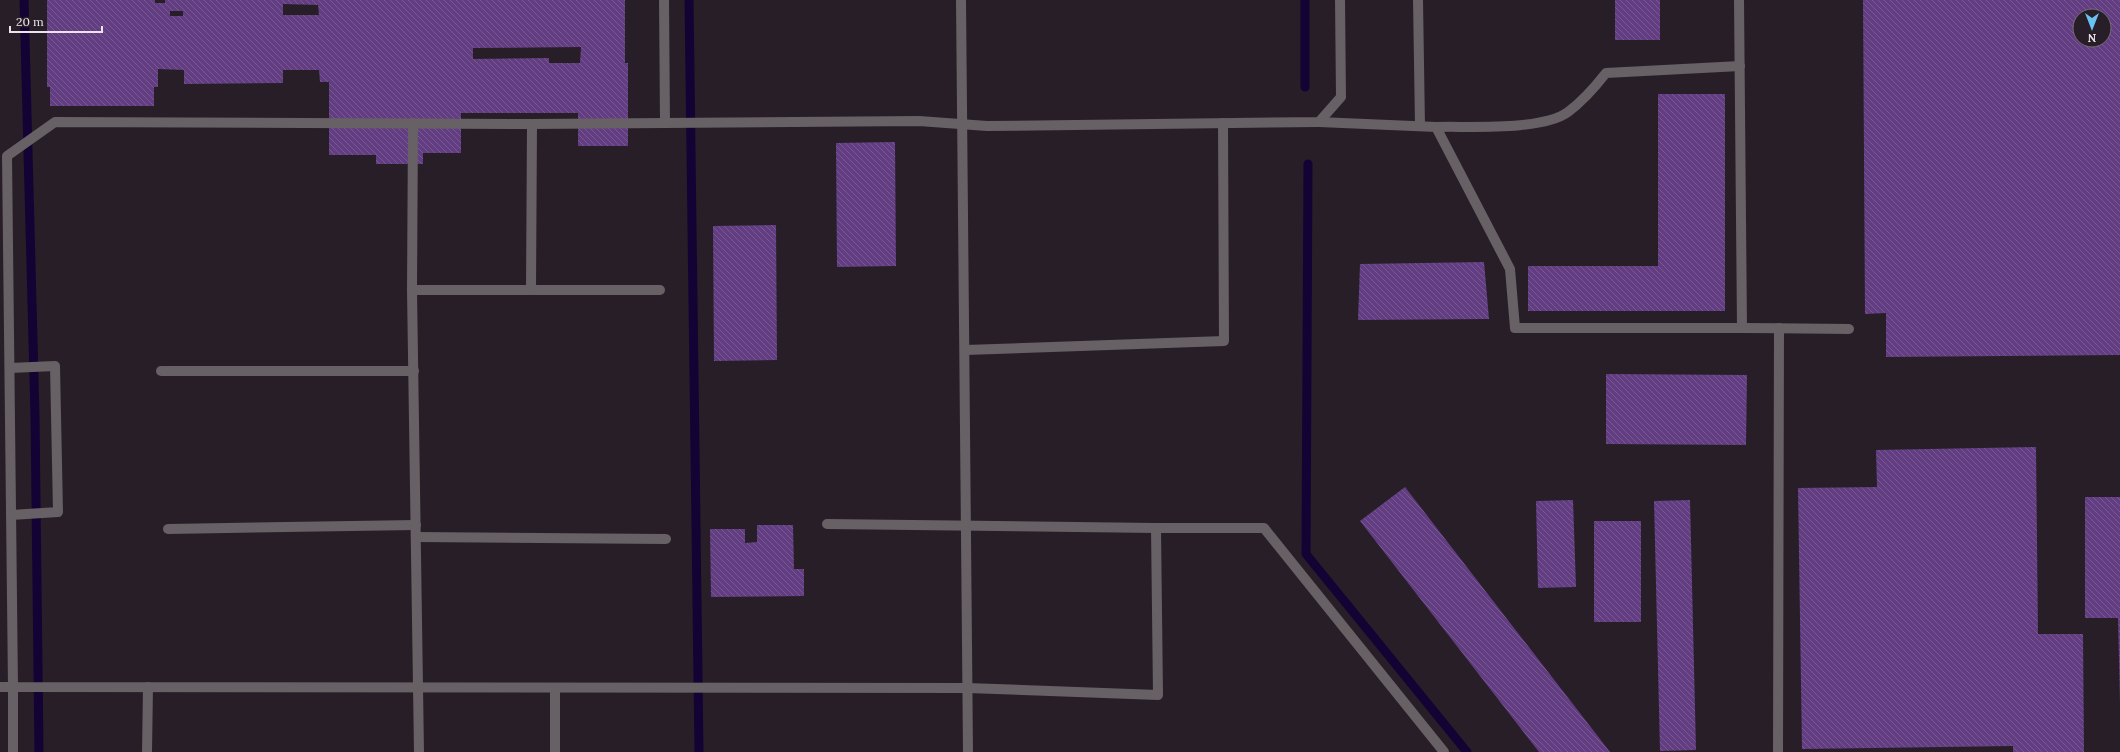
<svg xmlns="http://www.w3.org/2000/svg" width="2120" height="752" font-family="Lora,serif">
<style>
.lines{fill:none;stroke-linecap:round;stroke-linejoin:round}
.stream{stroke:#130335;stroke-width:9}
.building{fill:url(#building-back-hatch);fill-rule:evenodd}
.minor{stroke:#676064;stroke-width:10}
</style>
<defs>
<pattern id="building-back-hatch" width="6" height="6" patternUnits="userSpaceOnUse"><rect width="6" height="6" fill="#623d81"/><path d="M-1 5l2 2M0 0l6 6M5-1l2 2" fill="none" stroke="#795993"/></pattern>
</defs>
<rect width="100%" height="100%" fill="#281e28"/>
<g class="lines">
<g class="stream">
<path d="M24,0L35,416L39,752"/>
<path d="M689,0L699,752"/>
<path d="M1305,87V0"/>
<path d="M1308,164L1306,554L1467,752"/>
</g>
</g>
<g class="building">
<path d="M47,0H155V3H165V0H625V63H628V146H578V113H461V153H423V164H376V155H329V82H320L319,70H283V83L184,84V70L158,69V87H154V106H50V87H47ZM283,4L318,5L319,15H283ZM170,11H183V16H170ZM581,47L580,63H549V58L473,59V48Z"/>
<rect x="1615" y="0" width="45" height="40"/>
<path d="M1863,0H2120V355L1886,357V313L1865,314ZM2080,16H2104V40H2080Z"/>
<path d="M1658,94H1725V311H1528V266H1658Z"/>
<path d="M895,142L896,266L837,267L836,143Z"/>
<path d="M776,225L777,360L714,361L713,226Z"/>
<path d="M1484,262L1489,319L1358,320L1360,264Z"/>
<path d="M1606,374L1747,375L1746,445L1606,444Z"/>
<path d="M2036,447L2038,634H2083L2084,752H2013V746L1802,749L1798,488L1877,487L1876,450Z"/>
<path d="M1405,487L1610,752H1539L1360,521Z"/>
<path d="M2085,497H2120V703L2118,618H2085Z"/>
<path d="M1573,500L1576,587L1538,588L1536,501Z"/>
<path d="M1690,500L1696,750L1660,751L1654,501Z"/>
<rect x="1594" y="521" width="47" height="101"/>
<path d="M757,525H793L794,569H804V596L711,597L710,529H745V543L757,542Z"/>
</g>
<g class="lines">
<g class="minor">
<path d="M664,0L665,122"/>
<path d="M961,0L968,752"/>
<path d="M1340,0L1341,97L1319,122L987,126L919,121L532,124L55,122L7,156L13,687L967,688L1158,695L1156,528H1264L1444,752"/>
<path d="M1418,0L1420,126"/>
<path d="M1319,122L1436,127L1510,269L1515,328H1742L1739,0"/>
<path d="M1436,127C1469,126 1542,131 1568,112C1583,101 1595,87 1606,73L1740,66"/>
<path d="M412,290L413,123"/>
<path d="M531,290H660"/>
<path d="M1742,328L1849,329"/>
<path d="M965,350L1224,341L1223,123"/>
<path d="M10,368L55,366L58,512L11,515"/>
<path d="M161,371H414"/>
<path d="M827,524L1156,528"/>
<path d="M168,529L416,525"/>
<path d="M416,537L666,539"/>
<path d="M0,687H13V752"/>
<path d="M555,688V752"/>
<path d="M147,752L148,687"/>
<path d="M419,752L412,290H531L532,124"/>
<path d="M1778,752L1779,328"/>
</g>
</g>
<g transform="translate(2092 28) rotate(180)"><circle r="19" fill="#281e28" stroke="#766d76"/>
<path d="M0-3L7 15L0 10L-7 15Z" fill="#69c3f1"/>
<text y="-6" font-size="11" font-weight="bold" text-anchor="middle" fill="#ebe4eb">N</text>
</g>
<path d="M10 26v6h92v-6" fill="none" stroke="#ebe4eb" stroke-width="2"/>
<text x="16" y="26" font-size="12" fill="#ebe4eb" stroke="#281e28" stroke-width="3" paint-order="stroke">20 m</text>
</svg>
